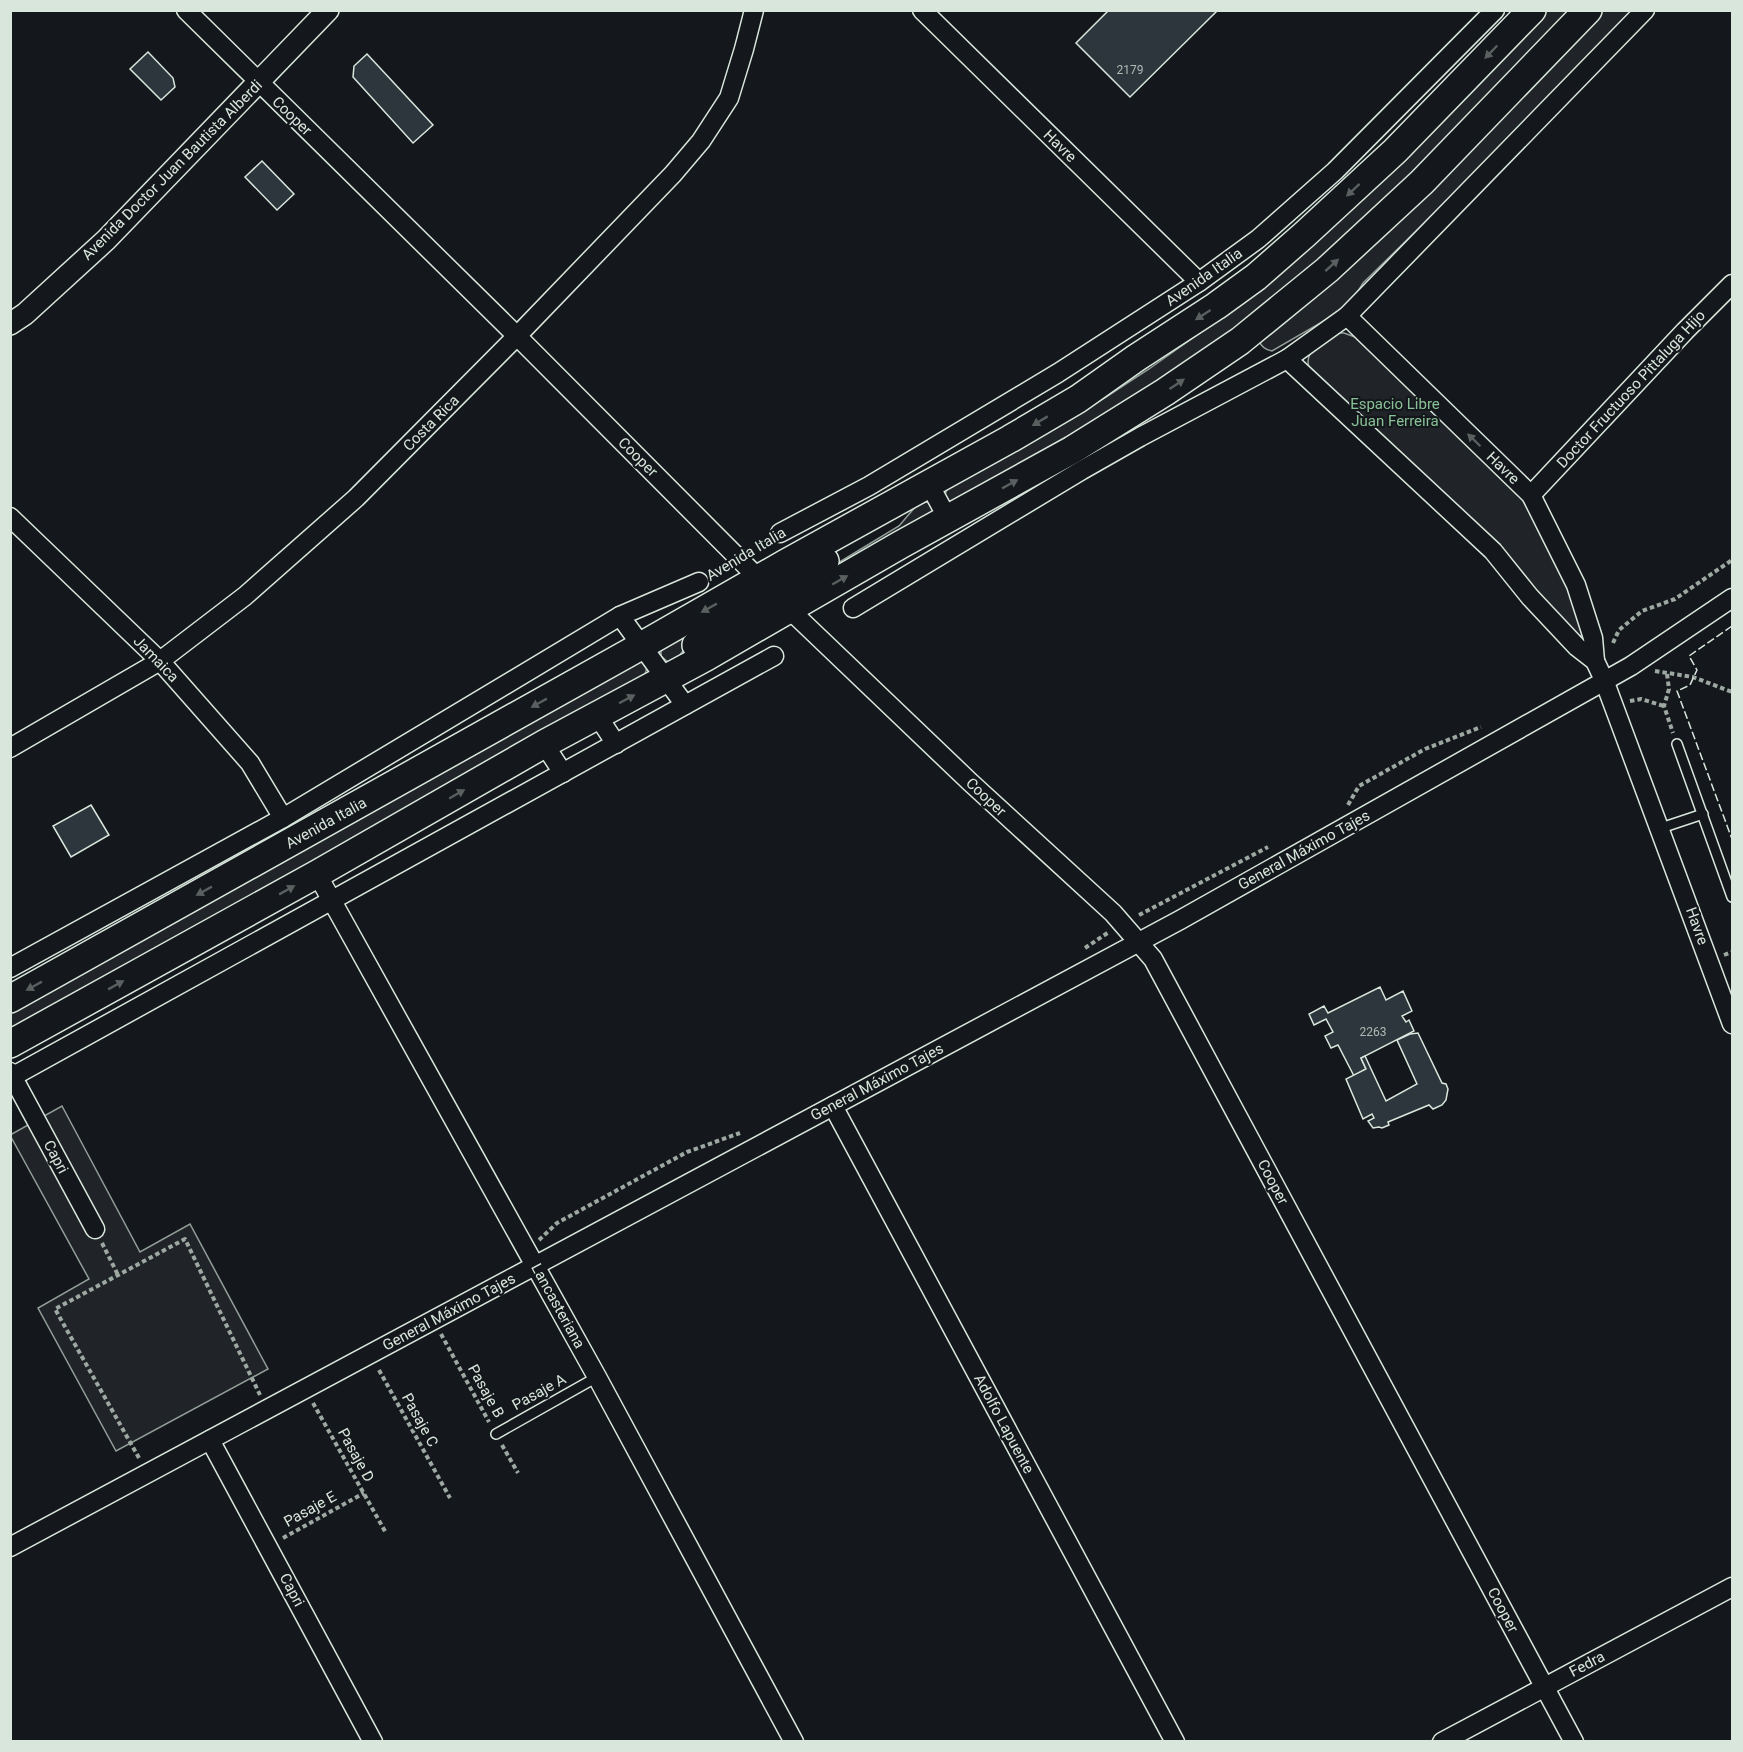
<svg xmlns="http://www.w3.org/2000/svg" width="1743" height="1752" font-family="Roboto,sans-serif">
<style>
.green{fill:#202428;stroke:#939e99;stroke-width:1.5}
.building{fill:#2c363c;stroke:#d8e6dc;stroke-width:1.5}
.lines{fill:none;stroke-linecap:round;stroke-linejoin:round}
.service-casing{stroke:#d8e6dc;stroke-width:12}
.minor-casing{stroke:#d8e6dc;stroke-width:21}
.tertiary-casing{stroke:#d8e6dc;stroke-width:24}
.primary-casing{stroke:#d8e6dc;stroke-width:30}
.path{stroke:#9da8a2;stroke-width:4;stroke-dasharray:4.5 3;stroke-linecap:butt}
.service{stroke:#14181c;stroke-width:9}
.minor{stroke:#14181c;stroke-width:18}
.tertiary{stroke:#14181c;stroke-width:21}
.primary{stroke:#14181c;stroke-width:27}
.fence{stroke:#d8e6dc;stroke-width:1.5;stroke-dasharray:8 3;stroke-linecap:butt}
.oneway{fill:#59605f}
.labels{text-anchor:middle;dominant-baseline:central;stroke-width:4.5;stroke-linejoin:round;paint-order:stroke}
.number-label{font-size:12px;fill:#adbab4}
.street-label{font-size:15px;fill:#d8e6dc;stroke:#14181c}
.park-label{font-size:15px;fill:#8ac095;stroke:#14181c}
</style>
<rect width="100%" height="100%" fill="#14181c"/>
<g class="green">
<path d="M1547,11H1569C1465,119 1361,231 1242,325C1225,339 1205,351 1186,364C1112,415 1033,460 953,504L947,502L944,498L947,489L1106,397L1149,369L1228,313L1489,70Z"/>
<path d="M1600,11H1636L1511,138L1363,283L1354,298L1336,314L1272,351C1266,350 1261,347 1259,340Z"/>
<path d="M1339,333H1344L1355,337L1472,449L1523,500L1538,524L1570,589L1584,633L1582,636H1578L1309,367C1303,350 1326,339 1339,333Z"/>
<path d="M926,502L930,503L934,511L933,515L795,589L899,526L916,506Z"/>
<path d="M746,598L688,644L677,659L668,662L661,656V648Z"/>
<path d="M639,661L644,663L647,667L645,675L11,1032L10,1011Z"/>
<path d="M62,1106L140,1252L190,1224L268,1369L116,1451L38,1308L89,1279L11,1137L10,1135Z"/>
</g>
<g class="building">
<path d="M1109,10H1218L1130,97L1076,43Z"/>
<path d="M148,52L173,78L175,87L161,100L130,69Z"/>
<path d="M367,54L433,125L413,143L353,77L354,66Z"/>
<path d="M262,161L294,194L277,210L245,177Z"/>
<path d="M91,805L109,835L71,857L53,826Z"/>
<path d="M1380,987L1386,1000L1403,991L1412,1011L1402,1016L1406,1022L1409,1020L1414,1031L1361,1058L1366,1069L1354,1076L1338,1045L1331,1048L1325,1036L1333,1032L1326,1019L1314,1025L1309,1014L1324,1006L1328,1013Z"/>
<path d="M1418,1033L1442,1083L1446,1084L1448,1089L1446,1100L1442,1105L1433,1109L1429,1105L1388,1122L1389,1125L1382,1128L1379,1127L1373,1128L1368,1121L1374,1118L1372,1114L1363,1119L1346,1079L1366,1069L1361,1058L1365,1056L1386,1101L1417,1084L1397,1040L1410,1034Z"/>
</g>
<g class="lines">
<defs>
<g id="service">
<path d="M1677,744L1732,897"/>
<path d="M1661,828L1703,814"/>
<path d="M496,1434L597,1377"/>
</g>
<g id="minor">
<path d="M186,10L517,336L790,610L970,782L1113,913L1153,959L1574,1742"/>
<path d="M922,10L1199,282"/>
<path d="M1347,316L1531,495L1576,585L1593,638L1595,661"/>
<path d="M1287,359L1493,551L1530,597L1577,647L1595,661L1604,680L1732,1024"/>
<path d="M929,484L948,519"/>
<path d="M1531,495L1685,331L1732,284"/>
<path d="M10,517L160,661L250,763L283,818"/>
<path d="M780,533L869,486L1058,373L1199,282L1258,239L1335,171L1495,10"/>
<path d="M853,608L1082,470L1140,437L1287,359L1347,316L1645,10"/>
<path d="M620,616L685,705"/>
<path d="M597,715L616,744"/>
<path d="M544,744L563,773"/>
<path d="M10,748L160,661L245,596L356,498L517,336L673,174L701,141L729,98L744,49L754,10"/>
<path d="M317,874L597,1377L794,1742"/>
<path d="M10,968L283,818L620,616L699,582"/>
<path d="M10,1072L95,1229"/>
<path d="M10,1078L774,656"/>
<path d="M833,1106L1175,1742"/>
<path d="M210,1440L373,1742"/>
<path d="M10,1547L1180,920L1631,666L1732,598"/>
<path d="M1442,1742L1732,1587"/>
</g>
<path id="tertiary" d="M10,324L25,314L106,240L328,10"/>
<g id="primary">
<path d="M790,610L785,593C793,576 809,570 825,561"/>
<path d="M696,645C713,628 746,618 758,602C764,595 761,587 760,579"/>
<path d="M10,999L641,646L786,563L1010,439L1078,399L1136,358L1216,306L1256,277L1304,235L1395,151L1532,10"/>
<path d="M10,1044L317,874L544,744L706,657L900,545L1072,450L1165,392L1240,341L1327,270L1422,182L1588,10"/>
</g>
</defs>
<use href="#service" class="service-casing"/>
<use href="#minor" class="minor-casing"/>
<use href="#tertiary" class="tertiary-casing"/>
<use href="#primary" class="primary-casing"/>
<g class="path">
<path d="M1613,643L1619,630L1642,611L1675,599L1732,560"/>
<path d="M1655,671L1693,677L1732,692"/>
<path d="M1667,674L1669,689L1664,706L1673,733"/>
<path d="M1630,701L1641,699L1664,706"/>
<path d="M1348,805L1359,786L1425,749L1481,727"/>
<path d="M1139,915L1268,847"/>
<path d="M1085,948L1109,932"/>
<path d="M1724,955L1732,952"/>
<path d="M539,1240L557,1223L687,1152L740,1133"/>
<path d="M102,1243L118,1275"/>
<path d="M441,1334L489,1422"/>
<path d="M379,1370L450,1498"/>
<path d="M313,1403L386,1533"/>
<path d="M502,1445L518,1473"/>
<path d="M139,1458L55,1309L185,1239L260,1395"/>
<path d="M283,1538L364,1493"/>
</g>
<use href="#service" class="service"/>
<use href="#minor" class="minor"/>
<use href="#tertiary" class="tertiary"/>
<use href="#primary" class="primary"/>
<path class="fence" d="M1732,626L1689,656L1697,670L1690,685L1677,691L1732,839"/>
</g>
<defs><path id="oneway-solid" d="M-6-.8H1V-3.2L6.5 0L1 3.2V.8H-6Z" transform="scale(1.5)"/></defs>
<g class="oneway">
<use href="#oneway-solid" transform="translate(1491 52) rotate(134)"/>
<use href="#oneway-solid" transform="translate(1353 190) rotate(137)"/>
<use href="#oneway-solid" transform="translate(1332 265) rotate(-42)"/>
<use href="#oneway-solid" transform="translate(1203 315) rotate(147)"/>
<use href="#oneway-solid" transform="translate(1177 384) rotate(-34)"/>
<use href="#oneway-solid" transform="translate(1040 421) rotate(149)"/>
<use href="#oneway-solid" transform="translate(1474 440) rotate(-136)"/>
<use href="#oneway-solid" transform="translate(1010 484) rotate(-29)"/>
<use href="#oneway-solid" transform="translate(840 580) rotate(-30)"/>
<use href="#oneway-solid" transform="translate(709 608) rotate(151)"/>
<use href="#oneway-solid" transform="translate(627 699) rotate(-28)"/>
<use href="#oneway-solid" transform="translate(539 703) rotate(151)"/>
<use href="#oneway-solid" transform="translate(457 794) rotate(-30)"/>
<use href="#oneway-solid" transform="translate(287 890) rotate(-29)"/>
<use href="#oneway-solid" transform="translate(204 891) rotate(151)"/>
<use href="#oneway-solid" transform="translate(116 985) rotate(-29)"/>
<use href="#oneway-solid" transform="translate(34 986) rotate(151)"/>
</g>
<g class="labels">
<g class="number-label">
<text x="1130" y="70">2179</text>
<text x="1373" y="1032">2263</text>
</g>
<g class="street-label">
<text transform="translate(292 116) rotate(44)">Cooper</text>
<text transform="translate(1060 146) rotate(44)">Havre</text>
<text transform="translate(172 170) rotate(-45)">Avenida Doctor Juan Bautista Alberdi</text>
<text transform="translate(1204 277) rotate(-35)">Avenida Italia</text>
<text transform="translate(1631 389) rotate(-47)">Doctor Fructuoso Pittaluga Hijo</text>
<text transform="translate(431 423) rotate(-45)">Costa Rica</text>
<text transform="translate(638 457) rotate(45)">Cooper</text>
<text transform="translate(1503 468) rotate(44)">Havre</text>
<text transform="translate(746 554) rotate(-31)">Avenida Italia</text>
<text transform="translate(156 659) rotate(46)">Jamaica</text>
<text transform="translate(986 797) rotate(43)">Cooper</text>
<text transform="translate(326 823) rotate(-29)">Avenida Italia</text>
<text transform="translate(1304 850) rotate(-29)">General Máximo Tajes</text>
<text transform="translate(1697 926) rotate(70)">Havre</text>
<text transform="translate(877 1082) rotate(-28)">General Máximo Tajes</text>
<text transform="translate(56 1157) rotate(62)">Capri</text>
<text transform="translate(1273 1182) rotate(62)">Cooper</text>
<text transform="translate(558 1306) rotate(61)">Lancasteriana</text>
<text transform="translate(449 1312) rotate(-28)">General Máximo Tajes</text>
<text transform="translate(486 1391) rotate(61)">Pasaje B</text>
<text transform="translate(539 1392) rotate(-29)">Pasaje A</text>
<text transform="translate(420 1420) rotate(61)">Pasaje C</text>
<text transform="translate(1004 1424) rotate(62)">Adolfo Lapuente</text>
<text transform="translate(356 1455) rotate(61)">Pasaje D</text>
<text transform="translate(310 1509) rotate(-29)">Pasaje E</text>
<text transform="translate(292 1590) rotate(62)">Capri</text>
<text transform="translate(1503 1610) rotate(62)">Cooper</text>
<text transform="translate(1587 1664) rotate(-28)">Fedra</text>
</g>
<g class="park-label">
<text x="1395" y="404">Espacio Libre<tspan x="1395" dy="17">Juan Ferreira</tspan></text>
</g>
</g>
<rect width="1743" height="1752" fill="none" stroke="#d8e6dc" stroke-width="24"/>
</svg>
